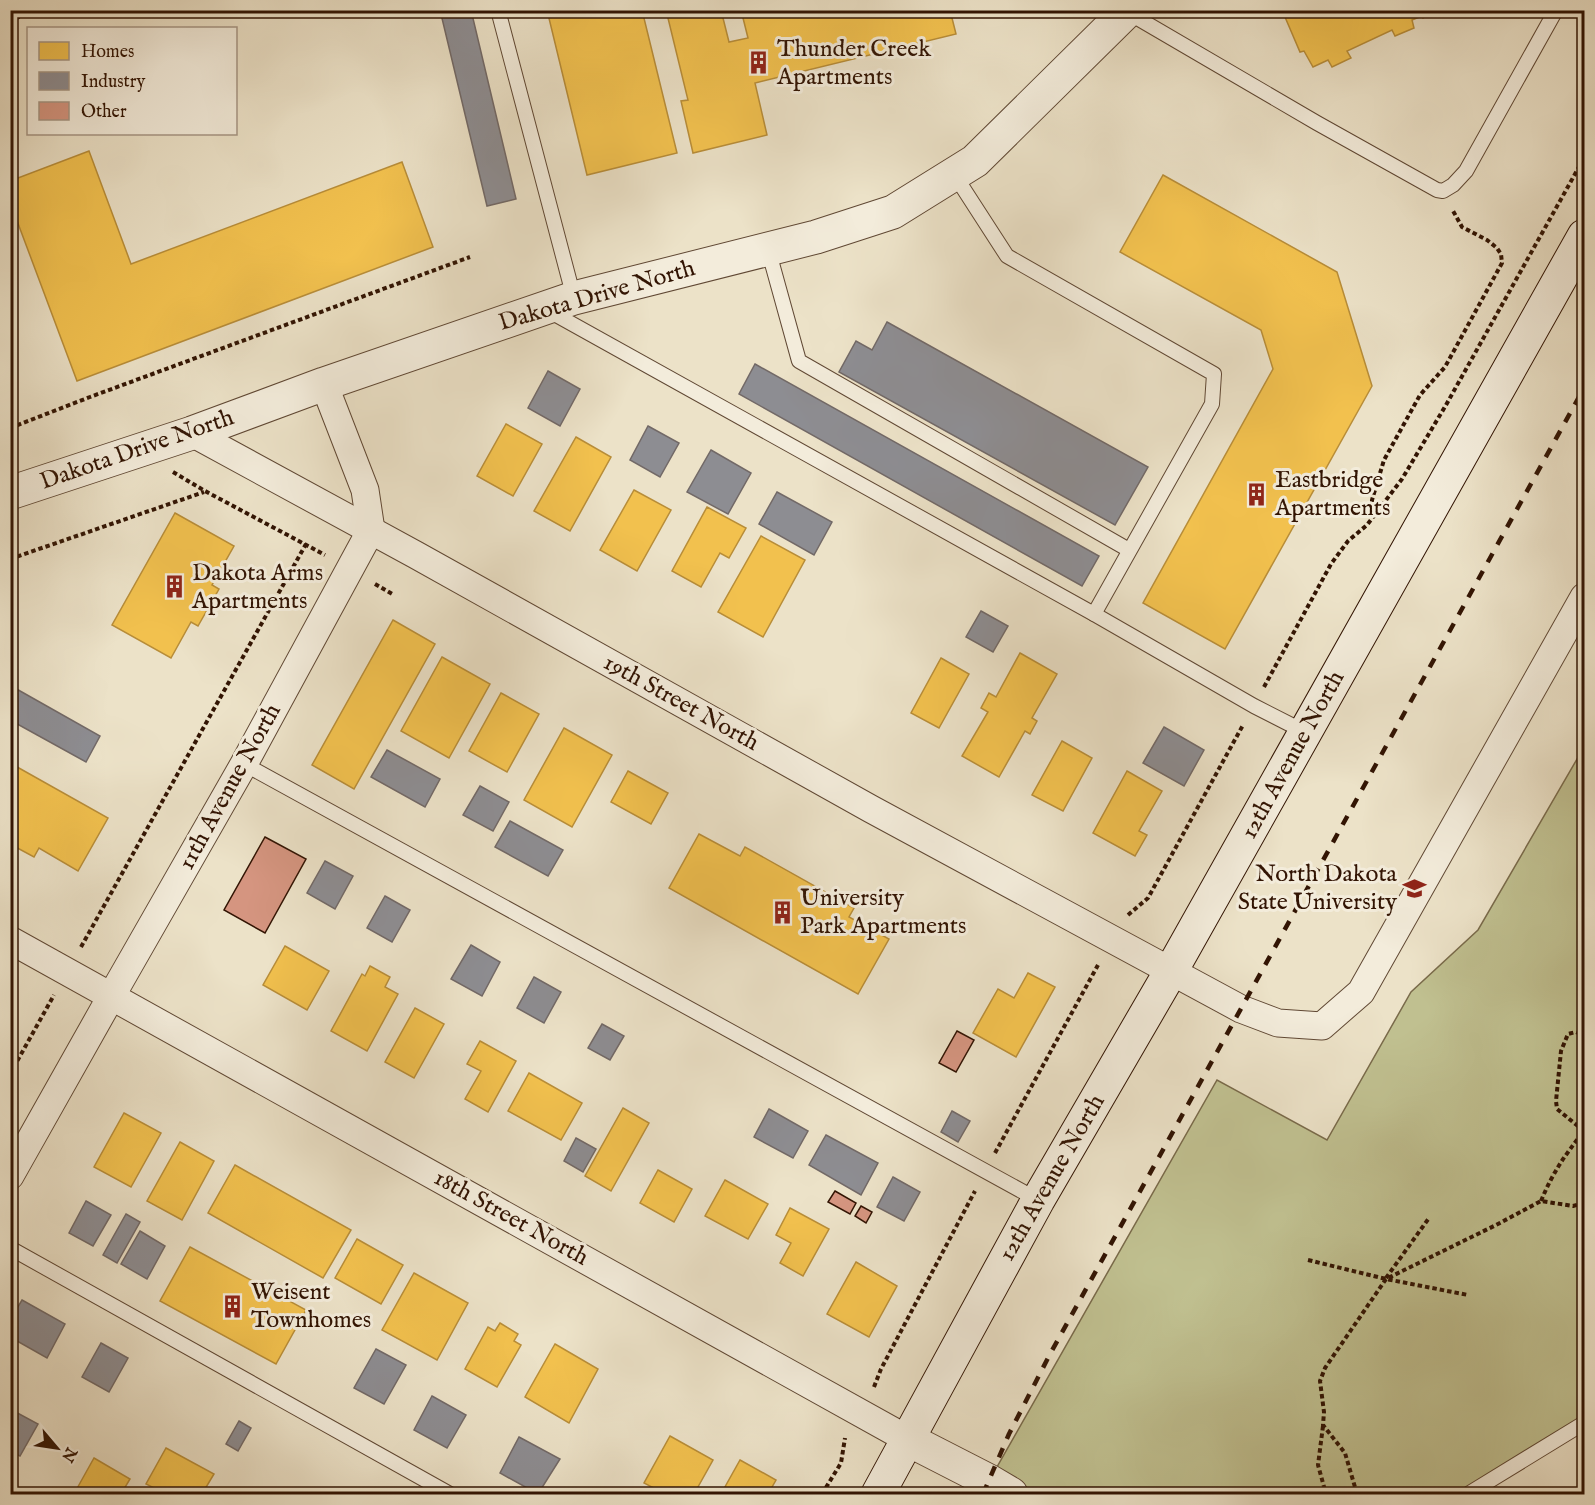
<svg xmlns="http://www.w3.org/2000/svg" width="1595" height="1505" font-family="'IM FELL English',serif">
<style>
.green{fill:#c0c090;stroke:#796a4a;stroke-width:1.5}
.homes{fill:#f2c14e;stroke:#b88d38;stroke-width:1.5}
.industry{fill:#8d8d92;stroke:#726967;stroke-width:1.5}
.building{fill:#d59580;stroke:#321403;stroke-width:1.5}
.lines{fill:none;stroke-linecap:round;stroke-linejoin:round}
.service-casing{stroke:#604834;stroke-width:16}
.minor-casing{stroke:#604834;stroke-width:29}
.tertiary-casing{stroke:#604834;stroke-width:35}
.secondary-casing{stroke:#321403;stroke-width:35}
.path{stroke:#321403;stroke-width:4;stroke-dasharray:4.5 3;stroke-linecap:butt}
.service{stroke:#f3ecdb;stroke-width:14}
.minor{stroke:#f3ecdb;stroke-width:27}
.tertiary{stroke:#f3ecdb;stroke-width:33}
.secondary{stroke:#f3ecdb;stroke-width:33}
.rail{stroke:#321403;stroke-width:4.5;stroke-dasharray:10 10;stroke-linecap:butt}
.labels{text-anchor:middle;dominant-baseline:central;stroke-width:6;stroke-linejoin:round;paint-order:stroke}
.poi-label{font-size:24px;fill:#321403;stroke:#f3ecdb;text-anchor:start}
.street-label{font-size:24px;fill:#321403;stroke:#f3ecdb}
</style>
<rect width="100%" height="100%" fill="#ece2c8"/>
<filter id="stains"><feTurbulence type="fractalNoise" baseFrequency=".00333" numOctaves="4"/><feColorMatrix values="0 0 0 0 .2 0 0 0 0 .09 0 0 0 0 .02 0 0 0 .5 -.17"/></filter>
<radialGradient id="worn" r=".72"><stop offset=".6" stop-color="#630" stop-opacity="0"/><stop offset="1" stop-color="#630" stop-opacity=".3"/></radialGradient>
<path class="green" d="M1584,747V1417L1476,1494H1011L989,1481L1217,1080L1327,1140L1411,992L1478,930Z"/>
<g class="homes">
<path d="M547,10H642L677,153L587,175Z"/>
<path d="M666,10H721L729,42L748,38L741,10H950L956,34L755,83L767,135L693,153L681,101L688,100Z"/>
<path d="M1282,10H1437L1423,18L1422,16L1412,20L1414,28L1395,36L1392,30L1347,51L1351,58L1332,67L1328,60L1313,67L1304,51L1300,52Z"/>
<path d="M89,151L131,264L402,162L433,247L77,381L10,202V181Z"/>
<path d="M1163,175L1337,272L1372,386L1225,649L1143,603L1273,369L1261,330L1120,252Z"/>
<path d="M506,424L542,444L513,496L477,476Z"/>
<path d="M576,437L611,457L570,531L534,511Z"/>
<path d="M634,490L671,510L637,571L600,550Z"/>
<path d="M707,507L746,528L729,558L720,553L701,587L672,571Z"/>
<path d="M175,513L234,546L212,585L219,589L198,626L191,622L171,658L112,625Z"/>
<path d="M761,536L805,560L763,637L718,612Z"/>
<path d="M393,620L435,644L354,789L312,765Z"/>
<path d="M1020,653L1057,674L1032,718L1037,721L1030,734L1025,731L999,777L962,756L988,712L981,708L989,693L996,697Z"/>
<path d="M442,657L490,684L449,758L401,731Z"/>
<path d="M941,658L969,674L939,728L911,713Z"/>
<path d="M501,693L539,714L507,772L469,751Z"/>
<path d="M564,728L612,755L572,827L524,800Z"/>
<path d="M1062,741L1092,758L1063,811L1032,795Z"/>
<path d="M10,763L108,818L78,871L39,848L34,857L10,844Z"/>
<path d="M628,771L668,793L651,824L611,802Z"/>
<path d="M1127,771L1162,791L1139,831L1147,835L1135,856L1093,833Z"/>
<path d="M699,834L740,856L745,847L854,908L849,917L889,939L858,994L669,888Z"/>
<path d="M285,946L329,971L307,1010L263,985Z"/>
<path d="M370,966L390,977L385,987L398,994L367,1051L331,1031L362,974L365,976Z"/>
<path d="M1028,973L1055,987L1016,1057L973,1033L998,989L1014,998Z"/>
<path d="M415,1008L444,1024L414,1078L385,1062Z"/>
<path d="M480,1041L516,1061L488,1112L465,1099L481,1071L467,1064Z"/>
<path d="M529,1073L582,1103L561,1140L508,1111Z"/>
<path d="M623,1108L649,1123L611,1191L585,1176Z"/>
<path d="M124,1113L161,1133L131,1187L94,1167Z"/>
<path d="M180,1142L214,1161L182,1220L147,1201Z"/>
<path d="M235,1165L351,1230L323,1278L208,1213Z"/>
<path d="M658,1170L692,1189L674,1222L640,1203Z"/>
<path d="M725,1180L768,1204L748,1239L705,1216Z"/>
<path d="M790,1208L829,1229L803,1276L780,1263L791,1243L776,1235Z"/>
<path d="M357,1239L403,1265L381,1304L335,1278Z"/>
<path d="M190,1247L306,1310L276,1364L160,1301Z"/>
<path d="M856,1262L897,1286L869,1337L827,1314Z"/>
<path d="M414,1273L468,1303L437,1360L382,1330Z"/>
<path d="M500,1323L518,1334L514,1341L521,1345L497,1387L465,1369L488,1327L495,1331Z"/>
<path d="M555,1344L598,1369L569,1423L525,1397Z"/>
<path d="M670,1436L713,1460L694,1494H665L644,1483Z"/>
<path d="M166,1448L214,1474L202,1494H166L146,1484Z"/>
<path d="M94,1458L130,1479L121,1494H80L75,1492Z"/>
<path d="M740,1460L776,1480L768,1494H721Z"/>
</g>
<g class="industry">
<path d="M440,10H471L516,199L487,206Z"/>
<path d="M887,322L1148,467L1115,525L839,372L856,341L872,350Z"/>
<path d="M755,364L1099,556L1082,586L739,394Z"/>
<path d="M548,371L580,389L560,426L528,408Z"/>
<path d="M648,426L679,443L660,477L630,460Z"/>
<path d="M711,450L751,473L728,514L687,492Z"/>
<path d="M777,492L832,522L814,555L759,524Z"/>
<path d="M981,611L1008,626L993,652L966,637Z"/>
<path d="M13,687L100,736L86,762L10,720V690Z"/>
<path d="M1164,727L1204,750L1184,786L1143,763Z"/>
<path d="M387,750L440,779L425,807L371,777Z"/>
<path d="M480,786L509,802L493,831L463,815Z"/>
<path d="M510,821L563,850L548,876L495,847Z"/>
<path d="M325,861L353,876L335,909L307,893Z"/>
<path d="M385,896L410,910L392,942L367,928Z"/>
<path d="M471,945L500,962L482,996L451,979Z"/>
<path d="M534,977L561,992L544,1023L517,1008Z"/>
<path d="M602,1024L624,1036L610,1060L588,1048Z"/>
<path d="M769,1109L808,1131L793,1158L754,1137Z"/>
<path d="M952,1111L970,1121L958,1142L941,1132Z"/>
<path d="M826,1135L878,1163L861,1195L809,1165Z"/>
<path d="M576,1138L596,1149L583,1172L564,1161Z"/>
<path d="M893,1177L920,1192L904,1221L877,1207Z"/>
<path d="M86,1201L111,1215L93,1246L69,1233Z"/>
<path d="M126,1214L140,1222L117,1263L103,1255Z"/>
<path d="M140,1231L165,1246L147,1279L121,1264Z"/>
<path d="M22,1300L65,1324L47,1358L10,1337V1320Z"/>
<path d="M101,1343L128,1358L109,1392L82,1377Z"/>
<path d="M376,1349L406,1365L384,1404L354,1388Z"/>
<path d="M432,1396L466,1415L447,1448L414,1430Z"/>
<path d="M10,1409L38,1424L20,1456L10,1451Z"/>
<path d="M239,1421L251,1428L238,1451L226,1444Z"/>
<path d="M519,1437L560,1459L538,1494L500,1473Z"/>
</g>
<g class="building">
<path d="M265,837L306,859L265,933L224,910Z"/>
<path d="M957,1031L974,1040L956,1072L939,1063Z"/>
<path d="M835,1191L856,1203L850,1214L828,1202Z"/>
<path d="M861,1206L872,1212L866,1223L855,1216Z"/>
</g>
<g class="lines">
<defs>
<g id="service">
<path d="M498,10L574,298"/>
<path d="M1127,12L1317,123L1437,190L1443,191L1453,185L1466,171L1556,10"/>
<path d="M954,174L1007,256L1214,374L1212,404L1094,614"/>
<path d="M768,249L799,361L1129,550"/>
<path d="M549,311L1094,614L1254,706L1305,732"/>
<path d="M244,764L1038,1200"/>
<path d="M10,1248L450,1494"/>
<path d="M1468,1494L1584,1423"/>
</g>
<g id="minor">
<path d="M192,433L416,555L871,809L1241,1009L1278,1023L1322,1026L1361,992L1584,597"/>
<path d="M10,940L909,1440"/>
<path d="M10,1176L112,995L244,764L371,530L365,490L324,384"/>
</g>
<g id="tertiary">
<path d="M10,493L192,433L324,384L574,298L816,237L893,212L975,161L1128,10"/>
<path d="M909,1440L989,1481L1011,1494"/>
</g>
<path id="secondary" d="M878,1494L1038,1200L1171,971L1584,236"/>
</defs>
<use href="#service" class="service-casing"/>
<use href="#minor" class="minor-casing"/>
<use href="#tertiary" class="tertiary-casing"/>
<use href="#secondary" class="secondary-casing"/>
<g class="path">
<path d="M10,428L90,397L470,257"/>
<path d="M173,472L205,491L325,555"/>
<path d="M1372,517V500L1384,460L1420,395L1445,367L1502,263L1501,254L1497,248L1487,240L1462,227L1452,209"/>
<path d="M10,559L204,492"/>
<path d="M375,584L394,595"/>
<path d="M1264,687L1331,564L1348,541L1367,525L1402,479L1446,405L1584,158"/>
<path d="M1128,915L1148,898L1243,725"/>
<path d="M81,947L306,544"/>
<path d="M10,1074L54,995"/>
<path d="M1584,1131L1557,1109L1556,1101L1561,1051L1568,1034L1576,1032L1584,1035"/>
<path d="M995,1153L1098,965"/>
<path d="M1541,1201C1553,1172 1565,1155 1584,1131"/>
<path d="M1308,1260L1386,1279L1468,1295"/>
<path d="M1386,1278L1429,1218"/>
<path d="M874,1387L881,1369L975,1191"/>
<path d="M1323,1426L1318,1465L1326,1494"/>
<path d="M822,1494L841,1463L845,1438"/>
<path d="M1357,1494L1345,1453L1323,1425L1324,1412L1320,1381L1325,1368L1386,1279L1496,1225L1541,1201L1573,1206L1584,1203"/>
</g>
<use href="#service" class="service"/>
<use href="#minor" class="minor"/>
<use href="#tertiary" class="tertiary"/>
<use href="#secondary" class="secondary"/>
<g class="rail">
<path d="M10,20L37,10"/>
<path d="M983,1494L1009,1434L1049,1356L1584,388"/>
</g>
</g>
<defs>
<symbol id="building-bare" viewBox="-9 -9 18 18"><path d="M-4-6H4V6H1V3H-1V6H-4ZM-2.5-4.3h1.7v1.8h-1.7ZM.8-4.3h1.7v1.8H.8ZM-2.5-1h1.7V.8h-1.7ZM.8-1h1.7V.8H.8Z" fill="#8f2418" stroke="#f3ecdb" stroke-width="2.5" paint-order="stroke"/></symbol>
<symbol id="university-bare" viewBox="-9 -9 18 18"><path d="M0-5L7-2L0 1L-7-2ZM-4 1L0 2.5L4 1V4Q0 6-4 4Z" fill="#8f2418" stroke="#f3ecdb" stroke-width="2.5" paint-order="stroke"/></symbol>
</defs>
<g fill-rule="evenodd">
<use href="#building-bare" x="742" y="46" width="33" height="33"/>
<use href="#building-bare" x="1240" y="478" width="33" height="33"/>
<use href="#building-bare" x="158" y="570" width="33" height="33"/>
<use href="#university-bare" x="1398" y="872" width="33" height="33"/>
<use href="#building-bare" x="766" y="896" width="33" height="33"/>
<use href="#building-bare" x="216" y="1290" width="33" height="33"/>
</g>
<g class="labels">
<g class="poi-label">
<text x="777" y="49">Thunder Creek<tspan x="777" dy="28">Apartments</tspan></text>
<text x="1275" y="480">Eastbridge<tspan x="1275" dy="28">Apartments</tspan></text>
<text x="192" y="573">Dakota Arms<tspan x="192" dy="28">Apartments</tspan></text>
<text x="1397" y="874" text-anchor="end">North Dakota<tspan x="1397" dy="28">State University</tspan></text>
<text x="800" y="898">University<tspan x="800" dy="28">Park Apartments</tspan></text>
<text x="251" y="1292">Weisent<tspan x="251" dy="28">Townhomes</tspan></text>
</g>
<g class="street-label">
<text transform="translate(597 296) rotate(-16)">Dakota Drive North</text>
<text transform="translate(137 450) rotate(-19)">Dakota Drive North</text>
<text transform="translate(681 703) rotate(29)">19th Street North</text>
<text transform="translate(1293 755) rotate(-61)">12th Avenue North</text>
<text transform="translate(230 787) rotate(-61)">11th Avenue North</text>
<text transform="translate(1052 1178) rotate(-60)">12th Avenue North</text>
<text transform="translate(511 1218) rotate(29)">18th Street North</text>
</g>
</g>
<rect width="1595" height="1505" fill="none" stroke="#ece2c8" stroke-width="36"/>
<rect x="12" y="12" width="1571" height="1481" fill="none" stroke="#321403" stroke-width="3"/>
<rect x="18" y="18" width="1559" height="1469" fill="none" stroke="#321403" stroke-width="1.5"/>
<rect x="27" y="27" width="210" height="108" fill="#f3ecdb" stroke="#a69685" stroke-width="1.5"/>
<rect x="39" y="42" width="30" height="18" fill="#f2c14e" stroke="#a69685" stroke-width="1.5"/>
<text x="81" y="57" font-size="18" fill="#321403">Homes</text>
<rect x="39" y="72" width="30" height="18" fill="#8d8d92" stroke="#a69685" stroke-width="1.5"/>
<text x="81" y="87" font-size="18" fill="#321403">Industry</text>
<rect x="39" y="102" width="30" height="18" fill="#d59580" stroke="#a69685" stroke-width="1.5"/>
<text x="81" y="117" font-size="18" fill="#321403">Other</text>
<g transform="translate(57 1448) rotate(119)" stroke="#f3ecdb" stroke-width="4.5" paint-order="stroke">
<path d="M0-4.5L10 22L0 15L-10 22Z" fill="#321403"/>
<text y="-9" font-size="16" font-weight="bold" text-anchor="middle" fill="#321403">N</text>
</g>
<rect width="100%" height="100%" filter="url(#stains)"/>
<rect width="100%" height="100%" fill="url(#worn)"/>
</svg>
